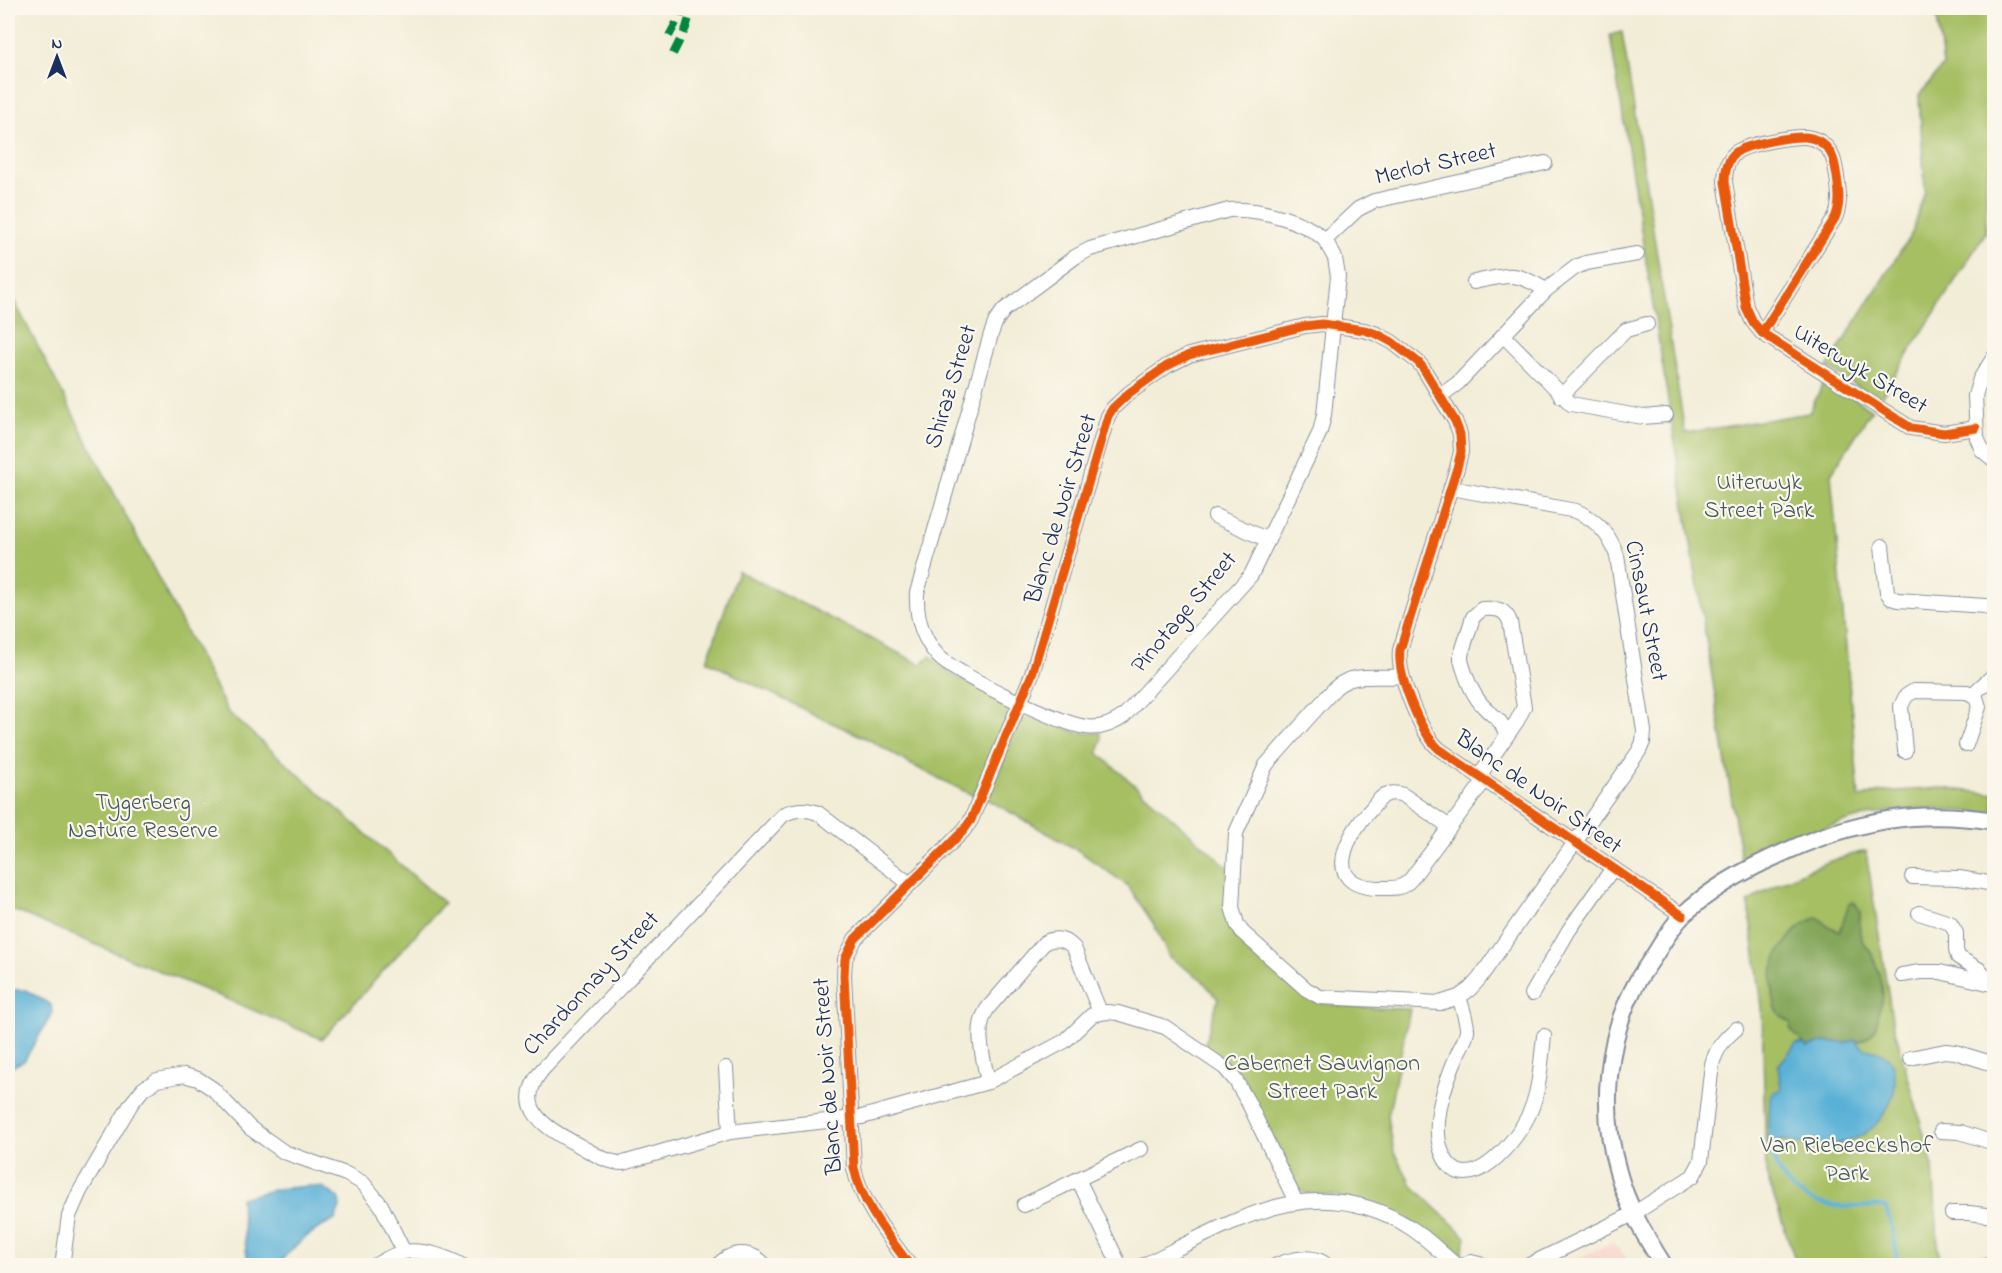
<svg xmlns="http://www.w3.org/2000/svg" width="2002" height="1273" font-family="'Indie Flower',sans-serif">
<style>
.built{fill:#f7d1c8}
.green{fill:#a6bf64;stroke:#607761;stroke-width:1.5}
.forest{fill:#84a65a;stroke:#506a5c;stroke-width:1.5}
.water{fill:#5ab1d7;stroke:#3a709a;stroke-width:1.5}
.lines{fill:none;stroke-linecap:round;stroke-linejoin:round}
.stream{stroke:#5ab1d7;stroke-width:4}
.minor-casing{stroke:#868e9a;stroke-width:16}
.tertiary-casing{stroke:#868e9a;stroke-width:20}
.minor{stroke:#fff;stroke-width:14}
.tertiary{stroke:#fff;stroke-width:16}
.quiet{stroke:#00873e;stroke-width:8;stroke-dasharray:15 8;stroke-linecap:butt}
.cycleway-casing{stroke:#fbf7ec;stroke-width:13}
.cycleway{stroke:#e8590c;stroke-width:9}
.labels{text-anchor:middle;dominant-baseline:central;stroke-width:4.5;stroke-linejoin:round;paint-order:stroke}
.street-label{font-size:24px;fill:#1b2f5e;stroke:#fbf7ec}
.park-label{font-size:24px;fill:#455a60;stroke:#fbf7ec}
</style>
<rect width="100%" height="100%" fill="#fbf7ec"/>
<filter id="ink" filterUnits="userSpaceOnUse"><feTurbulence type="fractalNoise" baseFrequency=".0167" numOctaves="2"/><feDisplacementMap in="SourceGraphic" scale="12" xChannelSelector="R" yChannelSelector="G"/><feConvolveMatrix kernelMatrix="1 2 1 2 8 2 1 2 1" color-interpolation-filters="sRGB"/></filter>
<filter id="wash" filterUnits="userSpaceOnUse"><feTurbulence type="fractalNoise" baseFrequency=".008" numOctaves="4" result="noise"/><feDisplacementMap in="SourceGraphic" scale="24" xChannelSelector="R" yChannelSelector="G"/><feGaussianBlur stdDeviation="1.35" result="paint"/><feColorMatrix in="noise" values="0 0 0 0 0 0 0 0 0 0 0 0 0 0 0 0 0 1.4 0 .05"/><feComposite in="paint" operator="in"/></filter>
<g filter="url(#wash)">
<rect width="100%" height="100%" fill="#f2edd7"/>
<path class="built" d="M1612,1242L1633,1265H1564Z"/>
<g class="green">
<path d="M1936,8H1994V156L1986,172V232L1879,400L1827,367L1912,233L1925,191L1919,96L1943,66Z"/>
<path d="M1622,32L1685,433L1809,413L1825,380L1872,410L1831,474L1859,797L1881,792L1942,788L1994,794V814C1970,812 1945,808 1921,809C1851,812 1804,835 1742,865L1610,35Z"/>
<path d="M8,289L228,712L444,903L322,1039L8,908Z"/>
<path d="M738,571L922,665L924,661L930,656L952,675L1003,701L1008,714L974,796L908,763L870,740L819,717L707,661Z"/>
<path d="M1035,716L1077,732L1101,733L1102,740L1098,753L1228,867L1227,914L1233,929L1302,994C1324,1011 1381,1007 1410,1009L1388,1116L1394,1152L1412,1185L1466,1237L1461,1256L1450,1252L1338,1196L1307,1194L1299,1190L1241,1075L1228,1063L1204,1046L1218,999L1201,979L1169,957L1153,923L1128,886L1079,851L987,799L1018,724L1023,719Z"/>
<path d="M1866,851L1892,1019L1933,1167L1939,1259L1994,1255V1265H1797L1766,1174L1762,1007L1748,902C1784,878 1824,861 1866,851Z"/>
</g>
<path class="forest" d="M1854,902C1866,915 1856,923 1861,937C1863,944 1871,950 1873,957C1878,968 1885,990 1882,1002C1881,1005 1879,1008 1879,1011C1877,1028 1875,1037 1857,1042L1855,1040L1846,1043L1827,1042L1807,1047L1791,1030V1023C1786,1020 1779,1015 1777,1010C1773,1004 1771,975 1773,968C1778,949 1799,920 1819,918L1830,927L1840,931L1849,903Z"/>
<g class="water">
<path d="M9,990H26L51,1005L52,1014L24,1061L9,1068L8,992Z"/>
<path d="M1855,1040C1866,1055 1879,1047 1890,1060C1896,1069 1896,1087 1893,1096C1877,1137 1846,1149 1804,1144C1796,1144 1789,1140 1782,1140L1774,1144H1768L1770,1100L1773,1093L1781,1089L1778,1066L1796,1044H1804L1807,1047L1827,1042L1846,1043Z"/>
<path d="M307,1186L322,1187L339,1198L340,1208L335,1220C309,1232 296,1244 277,1265H248L240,1198L277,1189Z"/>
</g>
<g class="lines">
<path class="stream" d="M1771,1144C1775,1180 1798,1200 1833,1206C1850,1208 1869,1206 1885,1206L1893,1230L1898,1266"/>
</g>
</g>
<g filter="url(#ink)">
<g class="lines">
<defs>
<g id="minor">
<path d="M1325,240C1304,220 1258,208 1229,210L1090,249L1075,257L1004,310L996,321L991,334L917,593C916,616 922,638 938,656C956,675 1060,724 1086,727C1100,729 1113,724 1124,716L1251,575L1320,432L1324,415L1338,276L1335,258L1325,240L1358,209L1374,201L1545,163"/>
<path d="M1474,282C1510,275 1513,270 1546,290"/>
<path d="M1762,333L1835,218C1841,204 1839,191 1837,177C1835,165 1834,153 1823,144C1819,140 1812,138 1806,137C1792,136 1746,144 1735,153C1727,160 1725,171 1725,182L1746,307L1753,322L1762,333L1911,428L1944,433L1976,428"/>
<path d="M1503,335L1571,404L1643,417L1666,415"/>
<path d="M1994,357L1980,379L1975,396L1977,438L1982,450L1994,460"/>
<path d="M1440,396L1458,383L1546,290L1576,267L1586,263L1637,254"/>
<path d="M1561,396L1626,330L1647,324"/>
<path d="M1215,516L1268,540"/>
<path d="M1882,546L1887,592L1891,598L1898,600L1985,606L1994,611"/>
<path d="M1402,676C1379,679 1353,671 1335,688L1266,765L1236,833L1232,907L1237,924L1242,932L1306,989L1320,997L1440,1003L1459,997L1470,989L1479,979L1639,751L1643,742L1644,731L1617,556C1610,534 1597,520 1576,511L1451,488"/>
<path d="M1973,694L1994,675"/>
<path d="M1905,751L1901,706L1906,696L1914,691L1967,692L1976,697L1979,707L1966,745"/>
<path d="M1479,776L1517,721L1524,707L1510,622C1505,608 1495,608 1482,609L1473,617L1461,655V660C1465,675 1473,696 1484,707C1496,720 1501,717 1506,736"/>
<path d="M1450,827L1403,795C1397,793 1391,792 1385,795C1380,798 1376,803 1372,808C1348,833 1319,885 1377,888C1391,888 1402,890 1411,879C1436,846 1460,813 1485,780"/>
<path d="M1912,877L1959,878L1994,884"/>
<path d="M910,884L818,813C806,808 796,809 784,814L542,1070C510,1110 550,1130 580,1146C593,1153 607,1163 623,1163L730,1132L862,1117L988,1082L1065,1041L1092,1015L1107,1012L1118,1013L1165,1027L1225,1068L1236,1081L1249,1104L1296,1202"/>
<path d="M1919,913L1950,923L1956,933V950L1958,957L1980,970L1992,984"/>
<path d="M1902,975L1920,972H1940L1992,984"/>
<path d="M1532,994L1569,930L1613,868"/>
<path d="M1459,997C1462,1007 1466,1018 1467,1028C1468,1036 1461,1046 1458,1053C1446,1081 1429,1125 1443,1155C1466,1205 1519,1138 1530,1112C1540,1089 1541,1061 1544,1036"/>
<path d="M1910,1058L1945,1051L1955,1052L1994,1064"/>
<path d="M726,1068L730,1132"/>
<path d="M988,1082C984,1060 973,1028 988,1008L1045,942C1056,937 1066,939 1074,948L1100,1012"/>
<path d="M1941,1131L1960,1132L1994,1143"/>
<path d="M1078,1179L1120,1266"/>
<path d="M1024,1205L1141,1149"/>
<path d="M1952,1213H1969L1994,1216"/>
<path d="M62,1266L69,1216L80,1191L131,1104L143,1089L157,1080L184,1075L198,1079L213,1089L250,1128L284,1152L346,1174L363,1183L381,1205L404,1252"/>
<path d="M374,1266C383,1261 393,1254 404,1252C424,1249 446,1257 463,1266"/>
<path d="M718,1266C729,1250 754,1250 765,1266"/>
<path d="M910,1266C888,1235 862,1205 854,1168L844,975L845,959L855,939L964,830L971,820L1032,674L1108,416L1113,408L1129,393L1167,366L1189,355L1305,326L1322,324L1364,330L1377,334L1392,342L1418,362L1423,368L1455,421L1460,434L1461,452L1457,468L1400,650C1397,675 1420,732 1439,749L1683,916"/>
<path d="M1142,1266C1231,1223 1314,1166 1411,1228C1428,1239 1441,1253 1457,1266"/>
<path d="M1275,1266C1290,1259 1315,1253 1327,1266"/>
<path d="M1462,1266L1471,1262L1488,1266"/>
<path d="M1527,1266L1633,1214L1693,1176L1701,1161L1712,1064C1717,1048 1723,1040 1736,1029"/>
</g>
<path id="tertiary" d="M1664,1266C1645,1236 1627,1206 1618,1172C1600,1111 1606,1038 1637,982C1642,973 1648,965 1654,956C1663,942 1671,927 1683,915C1712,887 1750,867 1787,851C1856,820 1919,809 1994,821"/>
</defs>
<use href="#minor" class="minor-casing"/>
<use href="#tertiary" class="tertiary-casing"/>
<use href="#minor" class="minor"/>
<use href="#tertiary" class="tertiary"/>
<g class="quiet">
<path d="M669,36L684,8"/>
<path d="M673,54L686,28L692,8"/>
</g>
<defs>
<g id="cycleway">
<path d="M1762,333L1835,218C1841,204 1839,191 1837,177C1835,165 1834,153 1823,144C1819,140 1812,138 1806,137C1792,136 1746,144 1735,153C1727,160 1725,171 1725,182L1746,307L1753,322L1762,333L1911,428L1944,433L1976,428"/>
<path d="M910,1266C888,1235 862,1205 854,1168L844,975L845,959L855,939L964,830L971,820L1032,674L1108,416L1113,408L1129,393L1167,366L1189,355L1305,326L1322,324L1364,330L1377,334L1392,342L1418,362L1423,368L1455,421L1460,434L1461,452L1457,468L1400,650C1397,675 1420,732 1439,749L1683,916"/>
</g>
</defs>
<use href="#cycleway" class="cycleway-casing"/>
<use href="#cycleway" class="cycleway"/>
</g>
</g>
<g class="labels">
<g class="street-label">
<text transform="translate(1436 165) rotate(-13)">Merlot Street</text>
<text transform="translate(1860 370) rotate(31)">Uiterwyk Street</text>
<text transform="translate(952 387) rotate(-73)">Shiraz Street</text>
<text transform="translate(1062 509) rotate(-73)">Blanc de Noir Street</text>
<text transform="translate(1645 611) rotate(79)">Cinsaut Street</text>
<text transform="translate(1185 613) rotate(-50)">Pinotage Street</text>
<text transform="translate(1538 793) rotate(35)">Blanc de Noir Street</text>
<text transform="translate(592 984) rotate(-47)">Chardonnay Street</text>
<text transform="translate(829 1076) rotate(-94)">Blanc de Noir Street</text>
</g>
<g class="park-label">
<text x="1759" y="483">Uiterwyk<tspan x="1759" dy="28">Street Park</tspan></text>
<text x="143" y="803">Tygerberg<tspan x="143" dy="28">Nature Reserve</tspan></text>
<text x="1322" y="1064">Cabernet Sauvignon<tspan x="1322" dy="28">Street Park</tspan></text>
<text x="1847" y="1146">Van Riebeeckshof<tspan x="1847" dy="28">Park</tspan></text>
</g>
</g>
<rect width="2002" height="1273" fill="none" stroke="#fbf7ec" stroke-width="30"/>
<g transform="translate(57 57)" stroke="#fbf7ec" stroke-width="4.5" paint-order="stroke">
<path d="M0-4.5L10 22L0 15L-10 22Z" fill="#1b2f5e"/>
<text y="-9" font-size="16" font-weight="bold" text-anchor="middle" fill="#1b2f5e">N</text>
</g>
</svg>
